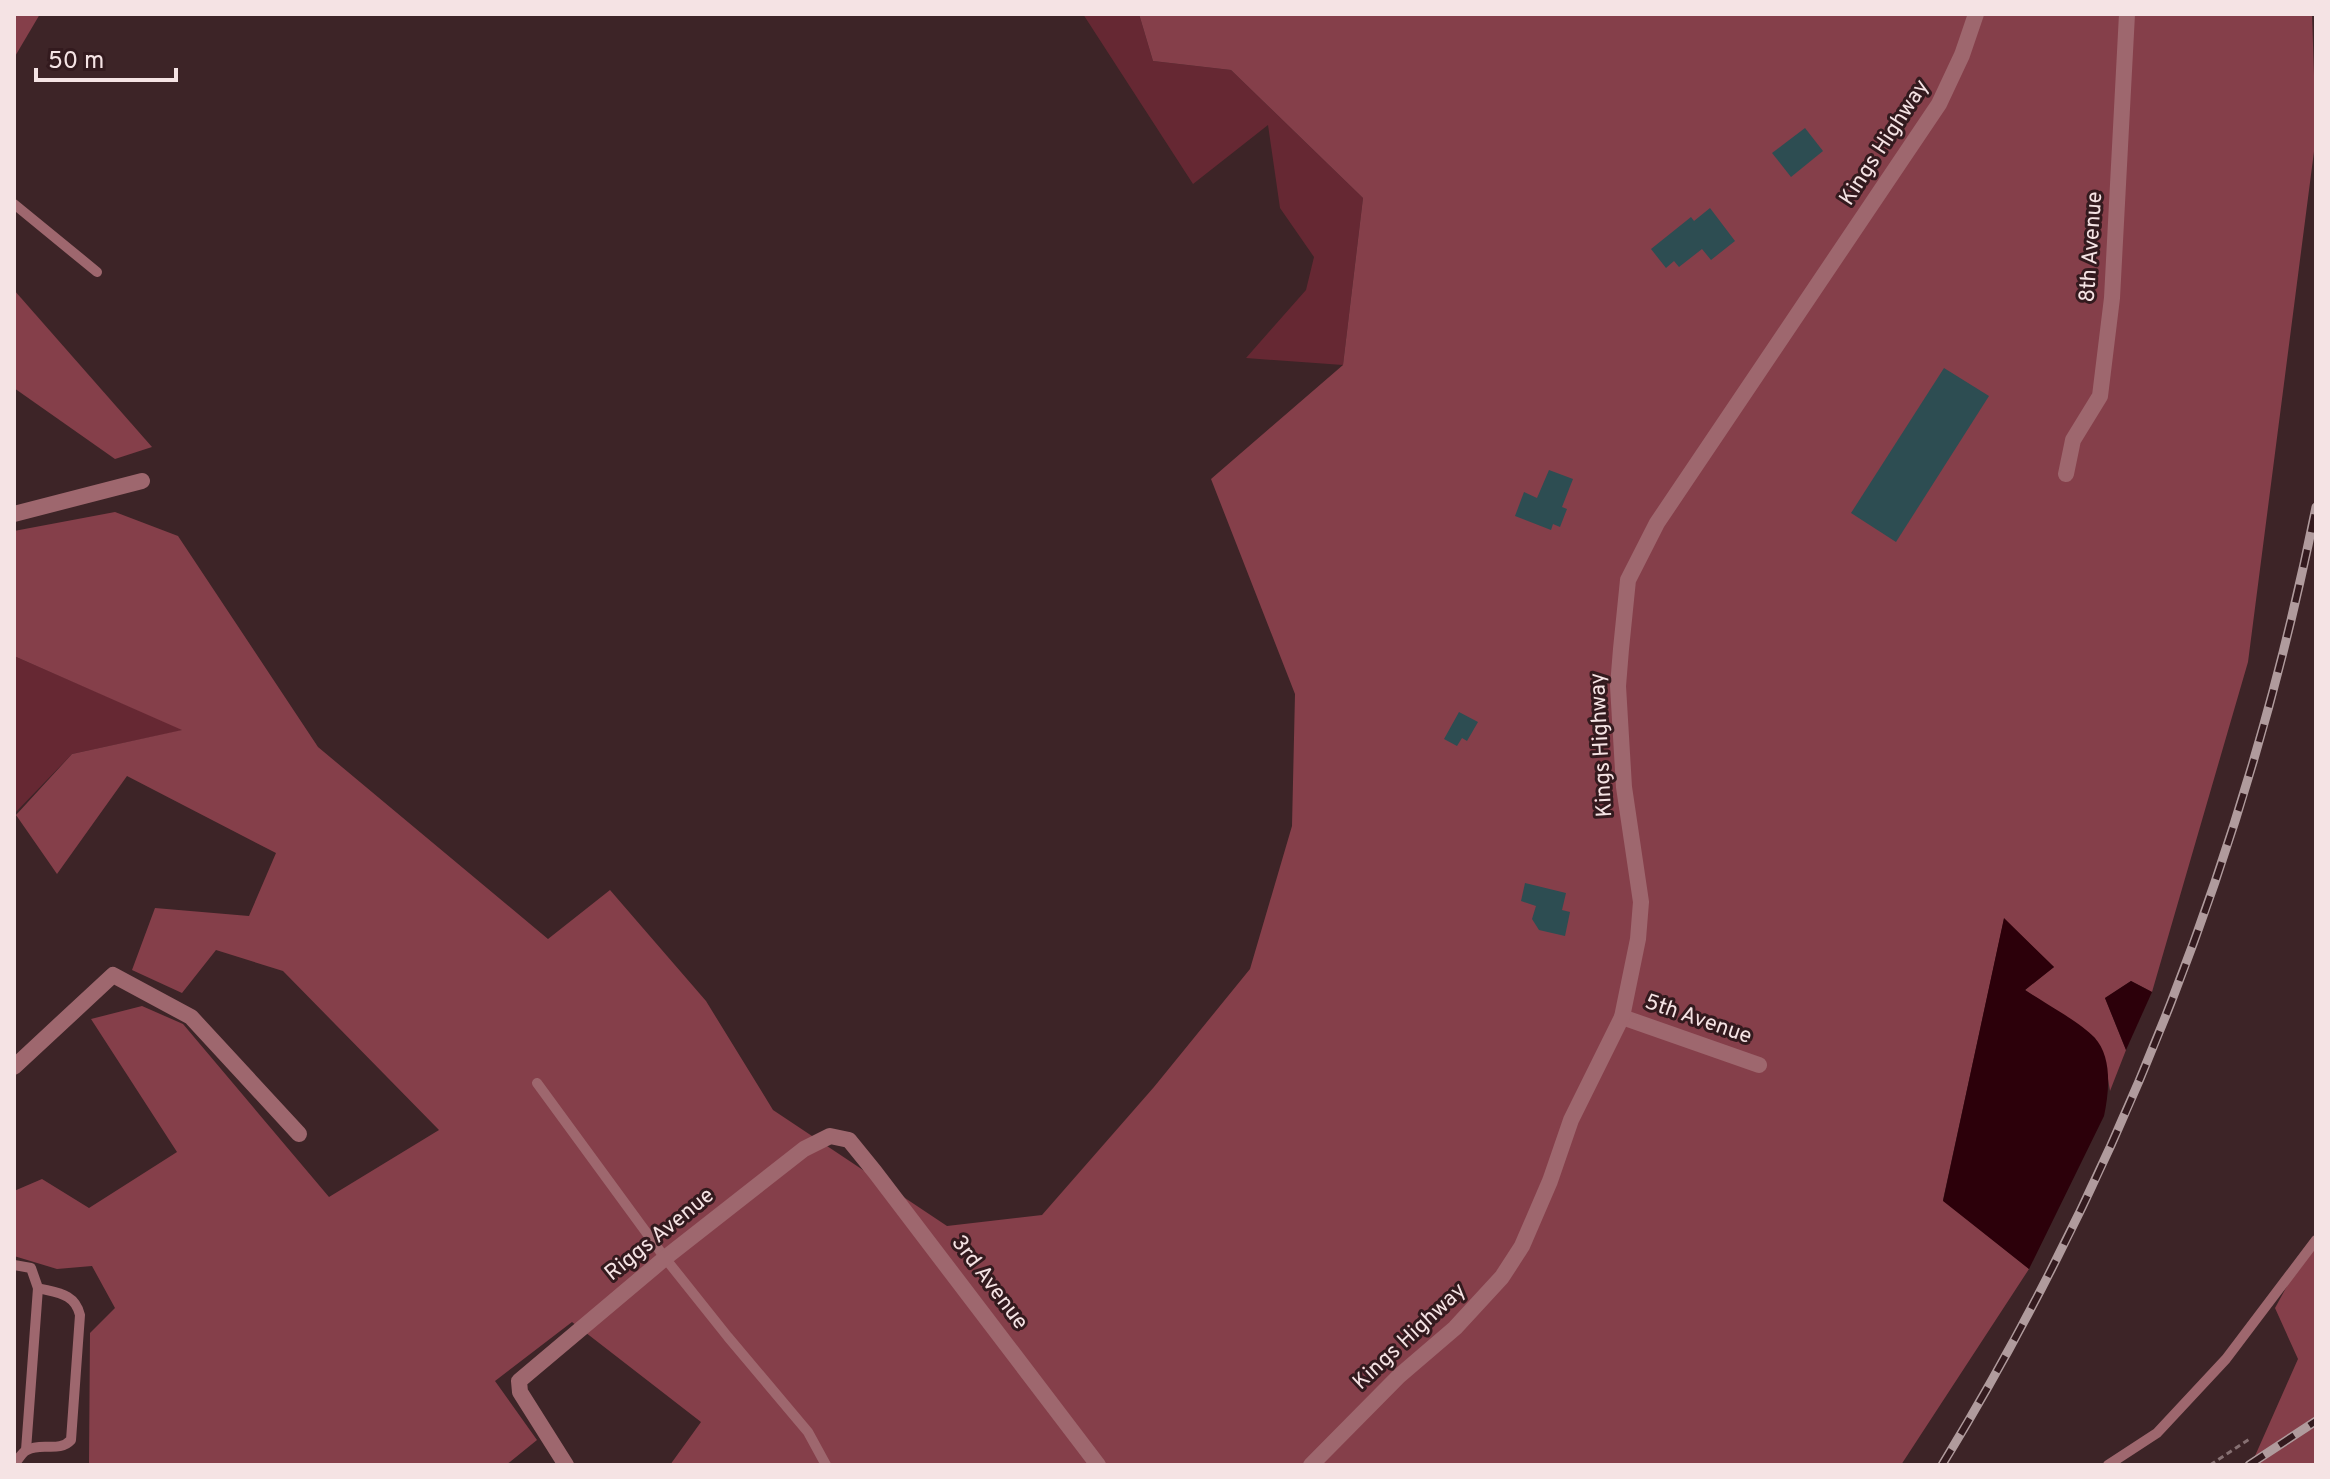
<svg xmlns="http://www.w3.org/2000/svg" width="2330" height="1479" font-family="Overpass,sans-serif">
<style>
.green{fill:#662833}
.forest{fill:#853f4a}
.water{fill:#2c000a}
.building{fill:#2d4d52}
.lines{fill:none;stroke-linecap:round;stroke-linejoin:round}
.path{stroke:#867072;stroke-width:3;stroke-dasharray:6 4;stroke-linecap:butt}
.service{stroke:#9e676e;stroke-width:10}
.minor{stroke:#9e676e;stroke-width:16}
.rail-casing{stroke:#b09b9d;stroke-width:9}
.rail{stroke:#331a1e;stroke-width:6;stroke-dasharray:18;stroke-linecap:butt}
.labels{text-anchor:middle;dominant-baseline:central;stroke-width:6;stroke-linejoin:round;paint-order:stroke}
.street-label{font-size:22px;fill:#f5e3e4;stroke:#331a1e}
</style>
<rect width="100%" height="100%" fill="#3d2427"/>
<g class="green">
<path d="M1083,14H1139L1153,61L1231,70L1363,198L1343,365L1246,358L1306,290L1314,257L1280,208L1268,125L1193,184Z"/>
<path d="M14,656L184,730L72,754L14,814Z"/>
</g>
<g class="forest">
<path d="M14,14H40L14,58Z"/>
<path d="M1139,14H2312L2316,136L2248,662L2152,992L2131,981L2105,998L2126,1050L2110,1091L2105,1061L2095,1038L2025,990L2054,967L2004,919L1943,1200L2029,1269L1901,1465H670L701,1422L572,1322L495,1381L537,1440L506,1465H86L89,1463L90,1333L115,1308L92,1266L57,1269L14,1256V1191L42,1179L89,1208L177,1152L91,1019L142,1006L183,1024L329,1197L439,1130L283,971L216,950L182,993L132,970L155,908L249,916L276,853L127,776L57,874L16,815L72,754L182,730L14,656V531L115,512L178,536L318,747L548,939L610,890L706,1001L773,1110L947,1226L1042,1215L1154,1087L1250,969L1292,826L1295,694L1211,479L1343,365L1363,198L1231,70L1153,61Z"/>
<path d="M14,290L152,447L115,459L14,388Z"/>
<path d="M2316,1233V1465H2251L2298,1359L2275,1308Z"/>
</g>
<g class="water">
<path d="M2004,918L2054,967L2025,990C2043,1002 2081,1023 2094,1037C2113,1057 2109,1092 2104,1116L2029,1269L1943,1201Z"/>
<path d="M2131,981L2152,992L2126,1050L2105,998Z"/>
</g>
<g class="building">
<path d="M1805,128L1823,151L1791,177L1772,153Z"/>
<path d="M1710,208L1735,241L1711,260L1702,249L1679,267L1674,261L1666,268L1651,249L1691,217L1694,221Z"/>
<path d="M1944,368L1989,396L1896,542L1851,513Z"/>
<path d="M1549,470L1573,479L1562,507L1567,509L1560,527L1553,524L1551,530L1515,516L1524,492L1537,498Z"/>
<path d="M1459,712L1478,722L1467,741L1462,738L1457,746L1444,739Z"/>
<path d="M1525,883L1566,893L1562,910L1570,912L1565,936L1539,930L1532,919L1536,906L1521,901Z"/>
</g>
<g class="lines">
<path class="path" d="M2210,1465L2251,1438"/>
<g class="service">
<path d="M14,204L97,272"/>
<path d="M537,1083L665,1258L728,1337L808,1432L826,1465"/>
<path d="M14,1265L31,1268L38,1288C57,1293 75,1293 80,1315L71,1440C59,1453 42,1442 27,1450C22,1452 18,1460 14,1465"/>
<path d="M26,1450L38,1288"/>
<path d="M2108,1465L2157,1433L2226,1359L2316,1240"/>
</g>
<g class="minor">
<path d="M2066,474L2073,440L2100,396L2112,298L2127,14"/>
<path d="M14,514L142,481"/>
<path d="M1622,1017L1759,1065"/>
<path d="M14,1067L113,975L191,1017L299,1134"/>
<path d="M566,1465L520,1392L519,1381L665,1258L804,1149L830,1136L849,1140L875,1172L1098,1465"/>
<path d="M1311,1465L1399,1376L1455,1328L1502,1277L1522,1246L1550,1181L1571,1120L1622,1017L1638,939L1641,902L1624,787L1618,686L1621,649L1628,580L1657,523L1939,104L1962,55L1976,14"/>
</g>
<defs>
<g id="rail">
<path d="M1942,1465C2122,1170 2248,846 2316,507"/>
<path d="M2249,1465L2316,1421"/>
</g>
</defs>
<use href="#rail" class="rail-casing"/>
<use href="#rail" class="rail"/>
</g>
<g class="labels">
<g class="street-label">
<text transform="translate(1885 143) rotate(-57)">Kings Highway</text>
<text transform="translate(2092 247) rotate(-86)">8th Avenue</text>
<text transform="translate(1602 745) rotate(-93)">Kings Highway</text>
<text transform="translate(1698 1020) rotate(19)">5th Avenue</text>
<text transform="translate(660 1235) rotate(-39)">Riggs Avenue</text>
<text transform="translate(989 1283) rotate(53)">3rd Avenue</text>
<text transform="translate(1410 1337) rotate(-43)">Kings Highway</text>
</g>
</g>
<rect width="2330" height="1479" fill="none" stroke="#f5e3e4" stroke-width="32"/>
<path d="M36 68v12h140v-12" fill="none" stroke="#f5e3e4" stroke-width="4"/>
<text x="48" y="68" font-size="24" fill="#f5e3e4" stroke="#331a1e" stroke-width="6" paint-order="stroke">50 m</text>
</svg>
